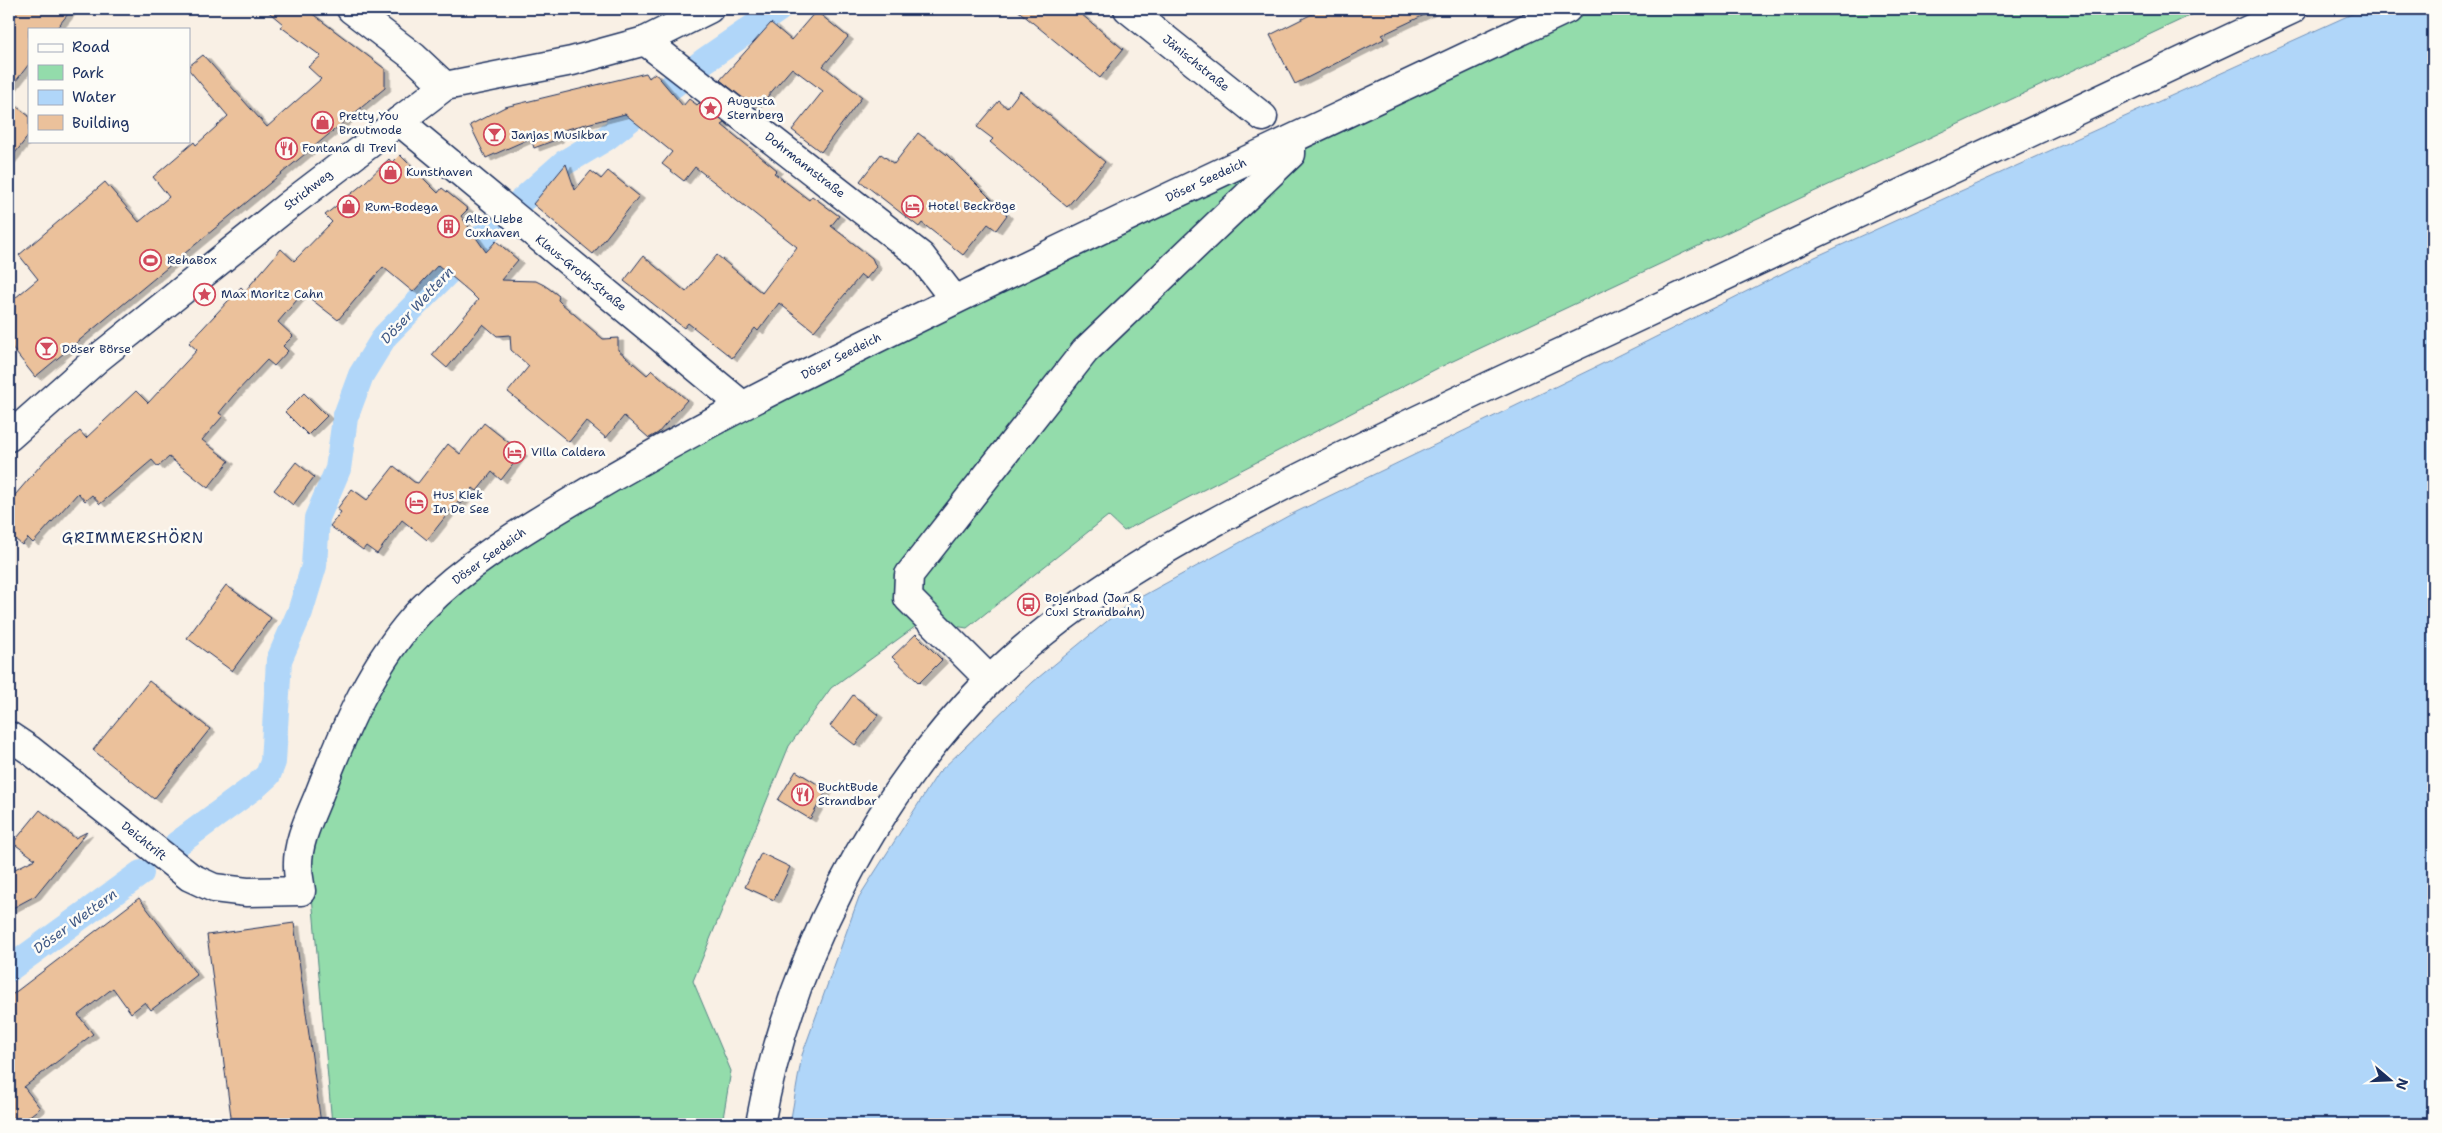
<svg xmlns="http://www.w3.org/2000/svg" width="2442" height="1133" font-family="'Shantell Sans',sans-serif">
<style>
.green{fill:#93dcab;stroke:#578684}
.water{fill:#b0d6f9;stroke:#7493bb}
.lines{fill:none;stroke-linecap:round;stroke-linejoin:round}
.canal{stroke:#b0d6f9;stroke-width:26}
.building{fill:#ebc19b;stroke:#1b2f5e;filter:url(#shadow)}
.minor-casing{stroke:#1b2f5e;stroke-width:31}
.minor{stroke:#fdfcf7;stroke-width:28}
.labels{text-anchor:middle;dominant-baseline:central;stroke-width:5;stroke-linejoin:round;paint-order:stroke}
.street-label{font-size:12px;fill:#1b2f5e;stroke:#fdfcf7}
.poi-label{font-size:12px;fill:#1b2f5e;stroke:#fdfcf7;text-anchor:start}
.water-label{font-size:14px;font-style:italic;fill:#405985;stroke:#fdfcf7}
.quarter-label{font-size:15px;letter-spacing:1px;fill:#1b2f5e;stroke:#fdfcf7}
</style>
<defs>
<filter id="shadow"><feDropShadow dx="5.5" dy="3" stdDeviation="0" flood-color="#0004"/></filter>
</defs>
<rect width="100%" height="100%" fill="#f9f0e5"/>
<filter id="ink" filterUnits="userSpaceOnUse"><feTurbulence type="fractalNoise" baseFrequency=".02" numOctaves="2"/><feDisplacementMap in="SourceGraphic" scale="10" xChannelSelector="R" yChannelSelector="G"/><feConvolveMatrix kernelMatrix="1 2 1 2 8 2 1 2 1" color-interpolation-filters="sRGB"/></filter>
<g filter="url(#ink)">
<path class="green" d="M1581,9H2204L1438,368L1124,531L1108,516L967,628L923,621L831,688L789,746L693,981L731,1071L722,1124H332L312,896L306,869L312,839L397,647L470,576L731,421Z"/>
<path class="water" d="M2363,9H2433V1124H790L802,1055L859,897L938,773L1033,682L1128,604L1290,515L1600,365L1815,257Z"/>
<g class="lines">
<g class="canal">
<path d="M177,844L257,785L268,775L273,762L279,660L300,612L314,566L317,518L338,469L345,418L361,375L385,336L495,224L564,163L606,138L704,61L779,9"/>
<path d="M9,969L141,873"/>
</g>
</g>
<g class="building">
<path d="M9,9H72L56,29H29V64L9,90Z"/>
<path d="M265,9H306L385,69V88L35,377L9,344V303L38,279L19,255L105,182L139,222L169,197L153,177L194,142L196,145L228,116L189,70V66L203,55L267,127L321,79L308,67L321,56L281,27L283,24Z"/>
<path d="M1016,9H1075L1123,49L1100,78Z"/>
<path d="M1322,9H1437L1382,35L1384,39L1295,84L1270,35Z"/>
<path d="M816,11L848,37L823,66L862,97L821,152L792,130L823,91L792,68L767,97L753,106L720,80L771,23L791,40Z"/>
<path d="M646,73L649,78L655,73L683,106L689,99L697,105L699,103L725,123L722,125L777,170L774,173L809,200L812,196L839,216L831,226L872,258L876,267L866,279L861,275L814,331L779,303L758,331L755,328L732,358L688,323L684,328L624,281L643,256L686,292L717,255L762,293L797,247L695,167L684,181L662,164L672,152L625,114L556,132L558,139L534,148L531,138L486,158L470,125L505,107Z"/>
<path d="M1020,91L1105,162L1067,207L990,142L993,139L977,127L999,101L1007,108Z"/>
<path d="M9,101L29,116V135L9,161Z"/>
<path d="M918,133L946,154L1007,215L996,230L988,224L963,255L922,223L919,227L860,181L881,154L894,164Z"/>
<path d="M400,155L438,193L442,188L468,209L461,216L486,252L496,241L518,260L501,280L536,281L544,285L559,296L558,300L561,303L603,339L618,338V350L647,375L652,370L687,400L658,433L649,438L624,416L606,438L586,421L569,442L508,392L529,366L511,350L510,335L497,336L483,324L447,368L432,355L478,300L470,292L438,265L413,292L383,267L338,320L303,293L278,322L293,336L283,346L288,351L274,366L267,360L233,396L219,413L223,416L202,440L229,461L208,488L169,457L158,467L152,460L100,504L92,495L85,501L78,493L33,543L28,538L22,545L9,534V502L46,459L80,431L86,438L136,391L148,403L197,350L189,343L241,287L245,291L281,249L294,261L332,222L325,215L363,184L389,159L392,163Z"/>
<path d="M566,164L575,190L591,171L601,179L608,171L639,196L593,254L533,204Z"/>
<path d="M304,393L327,416L308,435L285,412Z"/>
<path d="M484,423L522,453L501,480L492,472L477,491L473,488L460,504L457,502L427,540L402,520L377,554L366,546L363,550L330,526L341,512L337,509L352,489L367,500L394,466L414,482L418,483L448,444L460,454Z"/>
<path d="M296,462L314,477L293,505L274,490Z"/>
<path d="M226,585L271,618L232,671L187,638Z"/>
<path d="M916,634L942,660L919,683L892,657Z"/>
<path d="M149,681L210,729L154,799L93,750Z"/>
<path d="M853,695L878,715L855,745L830,726Z"/>
<path d="M796,771L827,790L810,819L778,800Z"/>
<path d="M40,810L75,838L87,832L35,896L9,910V872L35,859L13,843Z"/>
<path d="M761,853L790,867L774,900L745,887Z"/>
<path d="M139,898L197,975L151,1010L145,1002L131,1013L113,988L78,1015L93,1034L24,1087L40,1108L19,1124H9V997Z"/>
<path d="M294,923L321,1124H232L207,935Z"/>
</g>
<g class="lines">
<defs>
<g id="minor">
<path d="M351,9L414,57L445,86"/>
<path d="M1128,9L1263,117"/>
<path d="M645,41L921,256L954,299"/>
<path d="M399,121L742,405"/>
<path d="M9,437L97,359L289,205L445,86L572,61L645,41L709,9"/>
<path d="M990,680L908,598L909,575L1085,351L1291,154V140"/>
<path d="M9,736L30,750L190,877L214,888L247,892L301,891C300,883 298,875 298,867C297,843 309,819 318,797C344,730 372,661 423,608C464,566 517,534 567,504C650,454 736,408 823,365C1069,242 1319,127 1567,9"/>
<path d="M760,1124C790,960 872,799 990,680C1073,597 1183,537 1287,484C1393,430 1501,380 1610,330C1838,224 2065,115 2293,9"/>
</g>
</defs>
<use href="#minor" class="minor-casing"/>
<use href="#minor" class="minor"/>
</g>
</g>
<defs>
<symbol id="sight-ring" viewBox="-11 -11 22 22"><circle r="9.5" fill="#fdfcf7" stroke="#d1495b" stroke-width="1.5"/><path d="M0-6L1.8-2.2L6-1.7L2.9 1.2L3.7 5.4L0 3.3L-3.7 5.4L-2.9 1.2L-6-1.7L-1.8-2.2Z" fill="#d1495b"/></symbol>
<symbol id="shop-ring" viewBox="-11 -11 22 22"><circle r="9.5" fill="#fdfcf7" stroke="#d1495b" stroke-width="1.5"/><path d="M-5-2.5h2.3a2.7 3.5 0 0 1 5.4 0H5L5.5 6h-11ZM-1.5-2.5h3a1.5 2.3 0 0 0-3 0Z" fill="#d1495b"/></symbol>
<symbol id="bar-ring" viewBox="-11 -11 22 22"><circle r="9.5" fill="#fdfcf7" stroke="#d1495b" stroke-width="1.5"/><path d="M-6-5H6L.8 .8V4.5H3.5V6h-7V4.5H-.8V.8Z" fill="#d1495b"/></symbol>
<symbol id="restaurant-ring" viewBox="-11 -11 22 22"><circle r="9.5" fill="#fdfcf7" stroke="#d1495b" stroke-width="1.5"/><path d="M-5-6h1v4h1v-4h1v4h1v-4h1v5L-1.5 .5V6h-2V.5L-5-1ZM5-6V6H3V1.5H1.5Q1.5-4 5-6Z" fill="#d1495b"/></symbol>
<symbol id="hotel-ring" viewBox="-11 -11 22 22"><circle r="9.5" fill="#fdfcf7" stroke="#d1495b" stroke-width="1.5"/><path d="M-6-4.5h1.5V1H6V5H4.5V3h-9V5H-6ZM-4 0a1.8 1.8 0 1 1 3.6 0ZM.5 0V-2.5h3Q6-2.5 6 0Z" fill="#d1495b"/></symbol>
<symbol id="building-ring" viewBox="-11 -11 22 22"><circle r="9.5" fill="#fdfcf7" stroke="#d1495b" stroke-width="1.5"/><path d="M-4-6H4V6H1V3H-1V6H-4ZM-2.5-4.3h1.7v1.8h-1.7ZM.8-4.3h1.7v1.8H.8ZM-2.5-1h1.7V.8h-1.7ZM.8-1h1.7V.8H.8Z" fill="#d1495b"/></symbol>
<symbol id="stadium-ring" viewBox="-11 -11 22 22"><circle r="9.5" fill="#fdfcf7" stroke="#d1495b" stroke-width="1.5"/><path d="M0-5a6.5 5 0 1 0 0 10a6.5 5 0 1 0 0-10ZM-3.5-1.8h7v3.6h-7Z" fill="#d1495b"/></symbol>
<symbol id="bus-ring" viewBox="-11 -11 22 22"><circle r="9.5" fill="#fdfcf7" stroke="#d1495b" stroke-width="1.5"/><path d="M-5-6H5V4H4V6H2V4H-2V6H-4V4H-5ZM-3.5-4V0h7V-4ZM-3.5 1.2v1.5H-2V1.2ZM2 1.2v1.5H3.5V1.2Z" fill="#d1495b"/></symbol>
</defs>
<g fill-rule="evenodd">
<use href="#sight-ring" x="698" y="96" width="25" height="25"/>
<use href="#shop-ring" x="310" y="110" width="25" height="25"/>
<use href="#bar-ring" x="482" y="122" width="25" height="25"/>
<use href="#restaurant-ring" x="274" y="136" width="25" height="25"/>
<use href="#shop-ring" x="378" y="160" width="25" height="25"/>
<use href="#hotel-ring" x="900" y="194" width="25" height="25"/>
<use href="#shop-ring" x="336" y="194" width="25" height="25"/>
<use href="#building-ring" x="436" y="214" width="25" height="25"/>
<use href="#stadium-ring" x="138" y="248" width="25" height="25"/>
<use href="#sight-ring" x="192" y="282" width="25" height="25"/>
<use href="#bar-ring" x="34" y="336" width="25" height="25"/>
<use href="#hotel-ring" x="502" y="440" width="25" height="25"/>
<use href="#hotel-ring" x="404" y="490" width="25" height="25"/>
<use href="#bus-ring" x="1016" y="592" width="25" height="25"/>
<use href="#restaurant-ring" x="790" y="782" width="25" height="25"/>
</g>
<g class="labels">
<g class="street-label">
<text transform="translate(1196 63) rotate(39)">Jänischstraße</text>
<text transform="translate(805 165) rotate(38)">Dohrmannstraße</text>
<text transform="translate(1206 180) rotate(-25)">Döser Seedeich</text>
<text transform="translate(308 190) rotate(-38)">Strichweg</text>
<text transform="translate(581 273) rotate(39)">Klaus-Groth-Straße</text>
<text transform="translate(841 356) rotate(-27)">Döser Seedeich</text>
<text transform="translate(489 556) rotate(-36)">Döser Seedeich</text>
<text transform="translate(144 841) rotate(39)">Deichtrift</text>
</g>
<g class="poi-label">
<text x="727" y="101">Augusta<tspan x="727" dy="14">Sternberg</tspan></text>
<text x="339" y="116">Pretty You<tspan x="339" dy="14">Brautmode</tspan></text>
<text x="511" y="135">Janjas Musikbar</text>
<text x="302" y="148">Fontana di Trevi</text>
<text x="406" y="172">Kunsthaven</text>
<text x="928" y="206">Hotel Beckröge</text>
<text x="365" y="207">Rum-Bodega</text>
<text x="465" y="219">Alte Liebe<tspan x="465" dy="14">Cuxhaven</tspan></text>
<text x="167" y="260">RehaBox</text>
<text x="221" y="294">Max Moritz Cahn</text>
<text x="62" y="349">Döser Börse</text>
<text x="531" y="452">Villa Caldera</text>
<text x="433" y="495">Hus Kiek<tspan x="433" dy="14">In De See</tspan></text>
<text x="1045" y="598">Bojenbad (Jan &amp;<tspan x="1045" dy="14">Cuxi Strandbahn)</tspan></text>
<text x="818" y="787">BuchtBude<tspan x="818" dy="14">Strandbar</tspan></text>
</g>
<g class="water-label">
<text transform="translate(417 305) rotate(-47)">Döser Wettern</text>
<text transform="translate(75 921) rotate(-36)">Döser Wettern</text>
</g>
<g class="quarter-label">
<text x="133" y="538">GRIMMERSHÖRN</text>
</g>
</g>
<rect width="2442" height="1133" fill="none" stroke="#fdfcf7" stroke-width="30"/>
<rect x="15" y="15" width="2412" height="1103" fill="none" stroke="#1b2f5e" stroke-width="2" filter="url(#ink)"/>
<rect x="28" y="28" width="162" height="115" fill="#fdfcf7" stroke="#a3aaba"/>
<rect x="38" y="44" width="25" height="8" fill="#fdfcf7" stroke="#a3aaba"/>
<text x="72" y="52" font-size="15" fill="#1b2f5e">Road</text>
<rect x="38" y="65" width="25" height="15" fill="#93dcab" stroke="#a3aaba"/>
<text x="72" y="78" font-size="15" fill="#1b2f5e">Park</text>
<rect x="38" y="90" width="25" height="15" fill="#b0d6f9" stroke="#a3aaba"/>
<text x="72" y="102" font-size="15" fill="#1b2f5e">Water</text>
<rect x="38" y="115" width="25" height="15" fill="#ebc19b" stroke="#a3aaba"/>
<text x="72" y="128" font-size="15" fill="#1b2f5e">Building</text>
<g transform="translate(2390 1080) rotate(109)" stroke="#fdfcf7" stroke-width="4" paint-order="stroke">
<path d="M0-4L9 19L0 12L-9 19Z" fill="#1b2f5e"/>
<text y="-8" font-size="14" font-weight="bold" text-anchor="middle" fill="#1b2f5e">N</text>
</g>
</svg>
